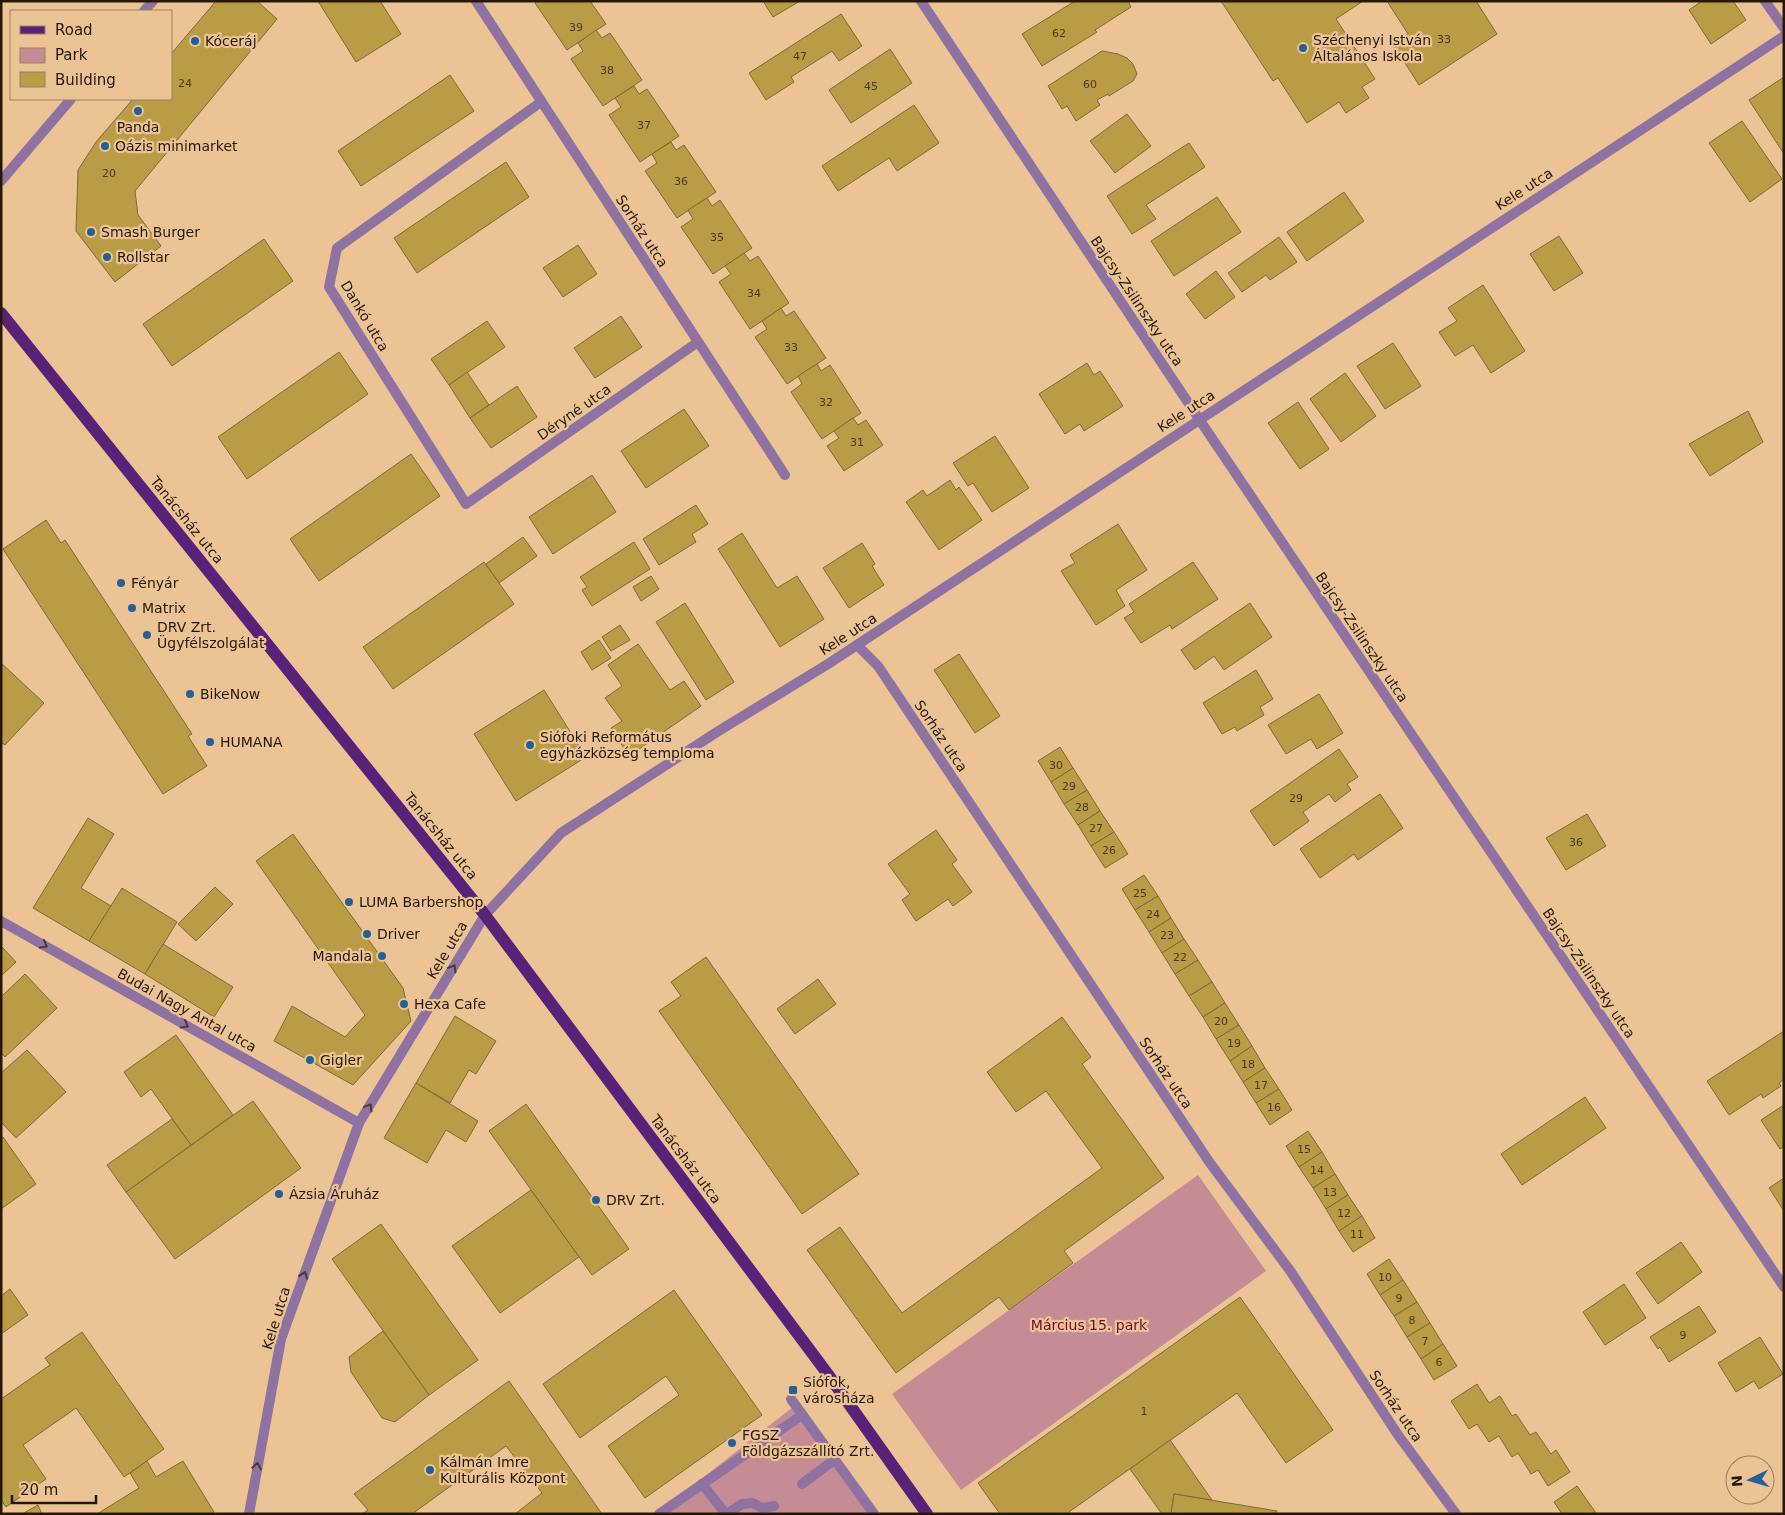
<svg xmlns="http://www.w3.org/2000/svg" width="1785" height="1515" font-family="'DejaVu Sans',sans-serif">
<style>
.green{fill:#c48c94}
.building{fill:#bb9c46;stroke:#7d6a34}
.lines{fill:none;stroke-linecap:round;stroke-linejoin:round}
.street{stroke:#8d72a2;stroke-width:10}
.primary{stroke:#582279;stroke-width:12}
.oneway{stroke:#4b383d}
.poi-dot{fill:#245f96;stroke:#ecc395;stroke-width:2}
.labels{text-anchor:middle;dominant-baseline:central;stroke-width:4.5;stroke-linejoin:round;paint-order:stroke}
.number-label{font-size:11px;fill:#4c3916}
.poi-label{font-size:14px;fill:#271806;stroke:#ecc395;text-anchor:start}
.street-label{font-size:14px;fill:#271806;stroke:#ecc395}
.park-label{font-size:14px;fill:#76072e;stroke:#ecc395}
</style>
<rect width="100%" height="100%" fill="#ecc395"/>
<g class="green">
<path d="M1198,1175L1266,1271L961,1490L892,1394Z"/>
<path d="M798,1403L875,1508L866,1514H657Z"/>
</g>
<g class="building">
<path d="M216,1H257L277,19L135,191L138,215L161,246L115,282L76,231L78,170L96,142L133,99H171V54Z"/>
<path d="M318,1H380L401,34L356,62Z"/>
<path d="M537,1H590L606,24L567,50L535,3Z"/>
<path d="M763,1H800L773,17Z"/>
<path d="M1075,1H1128L1131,7L1095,30L1097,32L1042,66L1022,34Z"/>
<path d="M1221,1H1363L1336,19L1375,79L1362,87L1369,98L1346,113L1339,102L1307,123L1278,78L1273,81Z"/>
<path d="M1387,1H1476L1497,34L1419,85L1393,44L1408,34Z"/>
<path d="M1702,1H1733L1746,20L1711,44L1689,10Z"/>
<path d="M841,14L862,46L839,61L832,51L791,77L794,82L766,100L749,73Z"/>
<path d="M596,30L602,38L610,33L642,80L603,106L571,59L583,51L578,43Z"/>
<path d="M890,49L912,83L851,123L829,90Z"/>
<path d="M1102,51L1118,54L1127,58L1133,64L1137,74L1133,81L1109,96L1108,94L1097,100L1100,105L1076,121L1067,106L1062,109L1048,86Z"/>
<path d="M450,75L474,111L361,186L338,151Z"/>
<path d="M1784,77V154L1749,100Z"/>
<path d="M634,86L639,94L647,89L679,136L640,162L609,115L621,107L615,98Z"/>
<path d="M914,105L939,143L897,171L889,158L838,191L822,166Z"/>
<path d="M1127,114L1151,146L1115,173L1090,141Z"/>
<path d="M1742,121L1782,179L1750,202L1709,143Z"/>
<path d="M671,142L676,150L684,145L716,192L677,218L645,171L657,163L652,154Z"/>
<path d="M1189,143L1205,167L1146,205L1156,219L1132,234L1107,196Z"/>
<path d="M506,162L529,197L417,273L394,238Z"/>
<path d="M1344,192L1364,221L1307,261L1287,232Z"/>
<path d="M1217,197L1241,232L1174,276L1151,241Z"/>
<path d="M707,198L712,206L720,200L752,248L713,274L681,227L693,219L688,210Z"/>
<path d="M1559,236L1583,273L1554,291L1530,254Z"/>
<path d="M1279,237L1297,262L1270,280L1266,275L1242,292L1228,273Z"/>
<path d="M264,239L293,281L172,366L143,324Z"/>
<path d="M578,245L597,274L563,297L543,268Z"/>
<path d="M744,253L750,261L758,256L789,303L750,329L719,282L731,274L725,266Z"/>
<path d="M1216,271L1235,297L1205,319L1186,294Z"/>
<path d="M1483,285L1525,351L1491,373L1473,345L1455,356L1439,332L1457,321L1448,308Z"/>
<path d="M781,308L786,316L794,311L826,358L787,384L755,337L767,329L762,321Z"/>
<path d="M621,316L642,347L595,378L574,348Z"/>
<path d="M487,321L505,347L449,385L431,359Z"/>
<path d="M1393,343L1421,386L1385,409L1357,366Z"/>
<path d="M339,352L368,394L247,479L218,437Z"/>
<path d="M1087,363L1094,375L1100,371L1123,406L1084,431L1080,424L1065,434L1039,394Z"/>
<path d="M817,364L821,371L830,365L861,413L822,439L791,392L802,384L798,376Z"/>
<path d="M467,372L489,405L470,418L449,385Z"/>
<path d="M1345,373L1376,416L1341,442L1310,399Z"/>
<path d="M517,386L537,417L491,448L470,418Z"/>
<path d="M1298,402L1329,449L1300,469L1268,423Z"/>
<path d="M684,409L709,446L646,488L621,451Z"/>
<path d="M1748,411L1763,442L1710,476L1689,444Z"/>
<path d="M853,418L858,425L866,420L883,445L844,471L827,446L839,438L834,431Z"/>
<path d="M995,436L1029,488L992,512L973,483L968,486L953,463Z"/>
<path d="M411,454L440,496L319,581L290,539Z"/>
<path d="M592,475L616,512L553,554L529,517Z"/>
<path d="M950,480L956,490L959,487L982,520L939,550L906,502L923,490L927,496Z"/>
<path d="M696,505L708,524L692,534L696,542L659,565L643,539Z"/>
<path d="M46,520L61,543L65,540L192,734L188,736L207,766L163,794L3,549Z"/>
<path d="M1118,524L1147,570L1116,590L1125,606L1096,625L1061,571L1075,563L1070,555Z"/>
<path d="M742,533L777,588L797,576L824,619L780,647L718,549Z"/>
<path d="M523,537L537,556L499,583L486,564Z"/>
<path d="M634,542L650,569L592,606L582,590L587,587L580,577Z"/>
<path d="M862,543L875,564L872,566L884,585L849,608L823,568Z"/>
<path d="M484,562L514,604L393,689L363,647Z"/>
<path d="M1193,562L1218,599L1172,629L1170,625L1141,643L1124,618L1134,612L1129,604Z"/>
<path d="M651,576L659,589L641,601L633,587Z"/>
<path d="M685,603L734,682L706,700L656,622Z"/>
<path d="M1250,603L1272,637L1224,670L1214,656L1195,670L1181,650Z"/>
<path d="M620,625L630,640L611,651L602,637Z"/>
<path d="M599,640L611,658L592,670L581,652Z"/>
<path d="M638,644L670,690L684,681L701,706L629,756L611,728L622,721L605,698L622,686L608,665Z"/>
<path d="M959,654L1000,716L975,733L934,670Z"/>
<path d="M1,663L44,703L5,745L1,742Z"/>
<path d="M1256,670L1273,699L1260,707L1264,715L1237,731L1235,727L1222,734L1203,703Z"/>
<path d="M544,690L586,757L516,801L474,734Z"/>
<path d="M1319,694L1343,733L1317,749L1311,739L1286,754L1268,725Z"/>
<path d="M1060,747L1073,768L1051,782L1038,761Z"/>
<path d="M1339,749L1358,777L1347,784L1351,790L1335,802L1329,794L1303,812L1309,821L1274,846L1250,811Z"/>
<path d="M1073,768L1087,790L1064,804L1051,782Z"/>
<path d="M1087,790L1100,811L1078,825L1064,804Z"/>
<path d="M1380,794L1403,828L1358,860L1354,854L1320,878L1300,849Z"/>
<path d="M1100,811L1114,832L1091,846L1078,825Z"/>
<path d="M1587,814L1606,846L1566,870L1546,838Z"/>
<path d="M88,818L114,834L81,888L111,906L89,941L33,908Z"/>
<path d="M936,830L957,860L952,864L972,892L953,906L948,899L916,921L902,900L910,894L888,864Z"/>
<path d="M1114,832L1128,854L1105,868L1091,846Z"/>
<path d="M293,834L403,988L411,1021L353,1085L274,1041L292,1006L345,1037L365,1015L256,861Z"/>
<path d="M1144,875L1158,896L1135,910L1122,889Z"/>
<path d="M215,887L233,904L196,941L178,924Z"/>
<path d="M122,888L177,922L145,974L89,941Z"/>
<path d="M1158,896L1171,918L1149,932L1135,910Z"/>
<path d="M1171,918L1184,939L1162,953L1149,932Z"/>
<path d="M1184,939L1198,960L1175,974L1162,953Z"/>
<path d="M163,944L233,987L214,1017L145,974Z"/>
<path d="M1,946L16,962L1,976Z"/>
<path d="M706,957L859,1174L802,1214L659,1011L681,996L671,982Z"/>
<path d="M1198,960L1212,982L1189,996L1175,974Z"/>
<path d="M25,974L57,1008L5,1057L1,1053V997Z"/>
<path d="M818,979L836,1004L795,1034L777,1009Z"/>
<path d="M1212,982L1225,1003L1203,1017L1189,996Z"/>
<path d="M1225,1003L1239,1025L1216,1039L1203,1017Z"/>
<path d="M455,1016L496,1041L476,1074L469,1070L450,1103L416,1083Z"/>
<path d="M1062,1017L1091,1057L1082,1064L1164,1178L1064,1251L1073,1263L1009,1310L999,1297L896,1373L807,1250L840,1227L902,1313L1102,1168L1046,1091L1016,1112L987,1072Z"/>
<path d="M1239,1025L1252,1046L1230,1061L1216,1039Z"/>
<path d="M1784,1031V1079L1779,1083L1781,1086L1763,1098L1761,1094L1729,1115L1707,1081Z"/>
<path d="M176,1035L233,1115L191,1145L151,1089L141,1097L124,1072Z"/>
<path d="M1252,1046L1265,1068L1243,1082L1230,1061Z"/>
<path d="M27,1050L66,1092L16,1138L1,1122V1073Z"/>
<path d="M1265,1068L1279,1089L1256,1103L1243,1082Z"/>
<path d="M416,1083L478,1121L466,1142L446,1130L427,1163L384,1138Z"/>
<path d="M1279,1089L1292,1110L1270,1125L1256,1103Z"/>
<path d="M1585,1097L1606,1128L1522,1185L1501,1154Z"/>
<path d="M253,1101L301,1168L175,1259L126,1192Z"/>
<path d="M526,1104L629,1249L592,1275L489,1131Z"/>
<path d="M1784,1105V1147L1780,1149L1761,1120Z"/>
<path d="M172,1119L191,1145L126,1192L107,1165Z"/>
<path d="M1308,1131L1322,1152L1299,1167L1286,1146Z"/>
<path d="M3,1137L36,1184L1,1209V1138Z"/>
<path d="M1322,1152L1335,1174L1313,1188L1299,1167Z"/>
<path d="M1335,1174L1348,1195L1326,1209L1313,1188Z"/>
<path d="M1784,1178V1211L1769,1188Z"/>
<path d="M531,1190L579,1257L500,1313L452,1246Z"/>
<path d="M1348,1195L1362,1216L1339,1231L1326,1209Z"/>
<path d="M1362,1216L1375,1238L1353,1252L1339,1231Z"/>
<path d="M381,1224L478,1360L429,1395L332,1259Z"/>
<path d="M1681,1242L1702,1272L1658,1304L1636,1273Z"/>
<path d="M1389,1259L1403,1280L1380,1295L1367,1274Z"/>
<path d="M1403,1280L1417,1302L1394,1316L1380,1295Z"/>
<path d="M1624,1284L1646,1318L1605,1345L1583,1312Z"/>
<path d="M10,1289L28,1315L1,1334V1296Z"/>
<path d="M674,1290L762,1415L645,1498L608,1446L679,1395L666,1376L580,1438L543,1384Z"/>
<path d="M1240,1297L1333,1430L1286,1463L1237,1393L1069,1512L1070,1514H1000L978,1483Z"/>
<path d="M1417,1302L1430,1323L1407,1337L1394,1316Z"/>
<path d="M1699,1306L1716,1332L1669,1362L1660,1347L1658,1349L1650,1337Z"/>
<path d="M1430,1323L1443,1344L1421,1359L1407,1337Z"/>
<path d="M383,1331L429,1395L395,1422L382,1418L351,1372L349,1357Z"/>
<path d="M82,1332L164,1449L124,1477L76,1408L23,1445L46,1479L6,1507L1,1500V1399L50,1365L45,1358Z"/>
<path d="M1760,1337L1783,1374L1759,1389L1754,1381L1736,1392L1718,1363Z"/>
<path d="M1443,1344L1457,1366L1434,1380L1421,1359Z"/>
<path d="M509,1381L602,1514H515L542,1493L506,1446L412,1514H362L368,1510L354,1494Z"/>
<path d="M1477,1384L1489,1403L1500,1396L1512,1416L1516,1414L1530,1435L1536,1432L1551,1454L1556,1450L1570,1472L1548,1486L1538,1470L1531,1474L1518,1453L1512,1457L1499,1436L1489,1442L1477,1424L1469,1429L1451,1401Z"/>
<path d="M1170,1440L1212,1500L1174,1494L1171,1514H1162L1130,1469Z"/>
<path d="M147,1461L156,1477L183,1461L214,1512L212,1514H97L139,1488L130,1473Z"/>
<path d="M1577,1486L1596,1513L1594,1514H1562L1554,1502Z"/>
<path d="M1174,1494L1277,1511L1276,1514H1171Z"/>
<path d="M38,1505L42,1514H22Z"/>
</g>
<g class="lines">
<g class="street">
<path d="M476,1L785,475"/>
<path d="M921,1L1199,419L1784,1287"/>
<path d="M1765,1L1784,28"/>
<path d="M144,11L153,1"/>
<path d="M541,102L337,248L329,287L466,504L698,342"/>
<path d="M1,181L71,99"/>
<path d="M857,645L878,666L1210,1163L1291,1272L1398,1435L1456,1514"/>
<path d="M1,921L359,1123"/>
<path d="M791,1399L874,1514"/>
<path d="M702,1484L726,1514"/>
<path d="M802,1484L834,1460"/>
<path d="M249,1514L281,1339L359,1123L485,915L561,833L717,732L828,664L1784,36"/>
<path d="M659,1514L802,1415"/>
<path d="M727,1514L742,1504L753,1503L762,1508L774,1506"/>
</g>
<path class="primary" d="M1,313L485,915L827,1373L927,1514"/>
</g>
<defs><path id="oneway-chevron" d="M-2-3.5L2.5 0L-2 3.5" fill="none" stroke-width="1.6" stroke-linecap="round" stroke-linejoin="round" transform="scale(1.25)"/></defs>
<g class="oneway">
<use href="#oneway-chevron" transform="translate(44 945) rotate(29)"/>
<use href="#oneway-chevron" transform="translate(453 968) rotate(-59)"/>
<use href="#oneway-chevron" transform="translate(185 1025) rotate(29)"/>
<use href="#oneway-chevron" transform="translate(369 1107) rotate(-59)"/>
<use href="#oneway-chevron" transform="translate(304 1275) rotate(-70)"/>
<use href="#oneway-chevron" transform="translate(257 1466) rotate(-80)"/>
</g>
<g class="poi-dot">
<circle cx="195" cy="41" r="5"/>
<circle cx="1303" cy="48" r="5"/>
<circle cx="138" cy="111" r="5"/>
<circle cx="105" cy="146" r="5"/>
<circle cx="91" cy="232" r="5"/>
<circle cx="107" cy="257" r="5"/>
<circle cx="121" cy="583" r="5"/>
<circle cx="132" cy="608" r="5"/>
<circle cx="147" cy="635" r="5"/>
<circle cx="190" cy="694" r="5"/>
<circle cx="210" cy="742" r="5"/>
<circle cx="530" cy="745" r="5"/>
<circle cx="349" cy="902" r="5"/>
<circle cx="367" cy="934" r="5"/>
<circle cx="382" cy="956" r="5"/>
<circle cx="404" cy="1004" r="5"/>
<circle cx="310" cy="1060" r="5"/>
<circle cx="279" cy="1194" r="5"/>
<circle cx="596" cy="1200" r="5"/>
<rect x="788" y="1385" width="10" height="10" rx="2.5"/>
<circle cx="732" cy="1443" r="5"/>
<circle cx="430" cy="1470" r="5"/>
</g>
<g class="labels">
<g class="number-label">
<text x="576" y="27">39</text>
<text x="1059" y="33">62</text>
<text x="1444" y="39">33</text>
<text x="800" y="56">47</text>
<text x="607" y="70">38</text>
<text x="185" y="83">24</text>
<text x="1090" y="84">60</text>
<text x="871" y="86">45</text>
<text x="644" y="125">37</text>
<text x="109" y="173">20</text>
<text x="681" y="181">36</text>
<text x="717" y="237">35</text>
<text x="754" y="293">34</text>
<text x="791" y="347">33</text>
<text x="826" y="402">32</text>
<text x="857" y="442">31</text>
<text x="1056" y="765">30</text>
<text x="1069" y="786">29</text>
<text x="1296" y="798">29</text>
<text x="1082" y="807">28</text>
<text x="1096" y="828">27</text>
<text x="1576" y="842">36</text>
<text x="1109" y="850">26</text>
<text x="1140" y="893">25</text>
<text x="1153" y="914">24</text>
<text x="1167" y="935">23</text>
<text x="1180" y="957">22</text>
<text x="1221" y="1021">20</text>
<text x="1234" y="1043">19</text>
<text x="1248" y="1064">18</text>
<text x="1261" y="1085">17</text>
<text x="1274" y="1107">16</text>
<text x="1304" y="1149">15</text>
<text x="1317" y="1170">14</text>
<text x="1330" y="1192">13</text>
<text x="1344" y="1213">12</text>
<text x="1357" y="1234">11</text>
<text x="1385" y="1277">10</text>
<text x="1399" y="1298">9</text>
<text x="1412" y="1320">8</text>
<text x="1683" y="1335">9</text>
<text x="1425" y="1341">7</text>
<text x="1439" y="1362">6</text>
<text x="1144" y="1411">1</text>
</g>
<g class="poi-label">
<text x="1313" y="40">Széchenyi István<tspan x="1313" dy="16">Általános Iskola</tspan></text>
<text x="205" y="41">Kóceráj</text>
<text x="138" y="127" text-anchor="middle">Panda</text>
<text x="115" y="146">Oázis minimarket</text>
<text x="101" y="232">Smash Burger</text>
<text x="117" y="257">Rollstar</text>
<text x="131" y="583">Fényár</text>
<text x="142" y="608">Matrix</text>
<text x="157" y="627">DRV Zrt.<tspan x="157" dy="16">Ügyfélszolgálat</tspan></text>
<text x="200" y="694">BikeNow</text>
<text x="540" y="737">Siófoki Református<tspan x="540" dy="16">egyházközség temploma</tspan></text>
<text x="220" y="742">HUMANA</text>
<text x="359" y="902">LUMA Barbershop</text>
<text x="377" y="934">Driver</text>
<text x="372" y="956" text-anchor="end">Mandala</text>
<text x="414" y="1004">Hexa Cafe</text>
<text x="320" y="1060">Gigler</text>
<text x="289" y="1194">Ázsia Áruház</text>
<text x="606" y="1200">DRV Zrt.</text>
<text x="803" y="1382">Siófok,<tspan x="803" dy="16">városháza</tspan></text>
<text x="742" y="1435">FGSZ<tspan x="742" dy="16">Földgázszállító Zrt.</tspan></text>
<text x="440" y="1462">Kálmán Imre<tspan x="440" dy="16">Kulturális Központ</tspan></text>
</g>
<g class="street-label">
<text transform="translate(1524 189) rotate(-33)">Kele utca</text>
<text transform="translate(642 231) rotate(57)">Sorház utca</text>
<text transform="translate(1137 301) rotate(56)">Bajcsy-Zsilinszky utca</text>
<text transform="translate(365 316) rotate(59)">Dankó utca</text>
<text transform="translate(1186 411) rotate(-33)">Kele utca</text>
<text transform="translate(574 412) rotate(-35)">Déryné utca</text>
<text transform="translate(187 520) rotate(51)">Tanácsház utca</text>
<text transform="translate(848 634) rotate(-33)">Kele utca</text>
<text transform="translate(1362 637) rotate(56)">Bajcsy-Zsilinszky utca</text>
<text transform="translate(941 736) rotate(56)">Sorház utca</text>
<text transform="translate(441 836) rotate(51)">Tanácsház utca</text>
<text transform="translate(447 950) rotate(-59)">Kele utca</text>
<text transform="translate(1589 973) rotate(56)">Bajcsy-Zsilinszky utca</text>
<text transform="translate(187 1010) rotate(29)">Budai Nagy Antal utca</text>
<text transform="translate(1166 1073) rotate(56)">Sorház utca</text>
<text transform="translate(686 1159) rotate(53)">Tanácsház utca</text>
<text transform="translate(276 1318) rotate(-73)">Kele utca</text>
<text transform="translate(1396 1406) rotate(56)">Sorház utca</text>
</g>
<g class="park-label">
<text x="1089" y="1325">Március 15. park</text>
</g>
</g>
<rect width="1785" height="1515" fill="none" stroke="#271806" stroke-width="5"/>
<rect x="10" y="10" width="162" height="90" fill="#ecc395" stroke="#9d7f5c"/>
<rect x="20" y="26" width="25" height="8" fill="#582279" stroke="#9d7f5c"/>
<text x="55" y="35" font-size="15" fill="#271806">Road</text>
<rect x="20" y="48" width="25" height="15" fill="#c48c94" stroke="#9d7f5c"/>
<text x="55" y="60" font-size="15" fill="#271806">Park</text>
<rect x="20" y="72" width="25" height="15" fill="#bb9c46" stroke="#9d7f5c"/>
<text x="55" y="85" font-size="15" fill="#271806">Building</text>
<g transform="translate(1750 1480) rotate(265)"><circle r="24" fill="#ecc395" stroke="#9d7f5c"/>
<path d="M0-4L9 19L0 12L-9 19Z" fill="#245f96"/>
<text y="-8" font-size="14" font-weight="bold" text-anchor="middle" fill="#271806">N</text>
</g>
<path d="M12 1495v8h84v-8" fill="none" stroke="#271806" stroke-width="2.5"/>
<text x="20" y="1495" font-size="15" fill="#271806" stroke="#ecc395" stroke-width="4" paint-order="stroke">20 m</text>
</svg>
